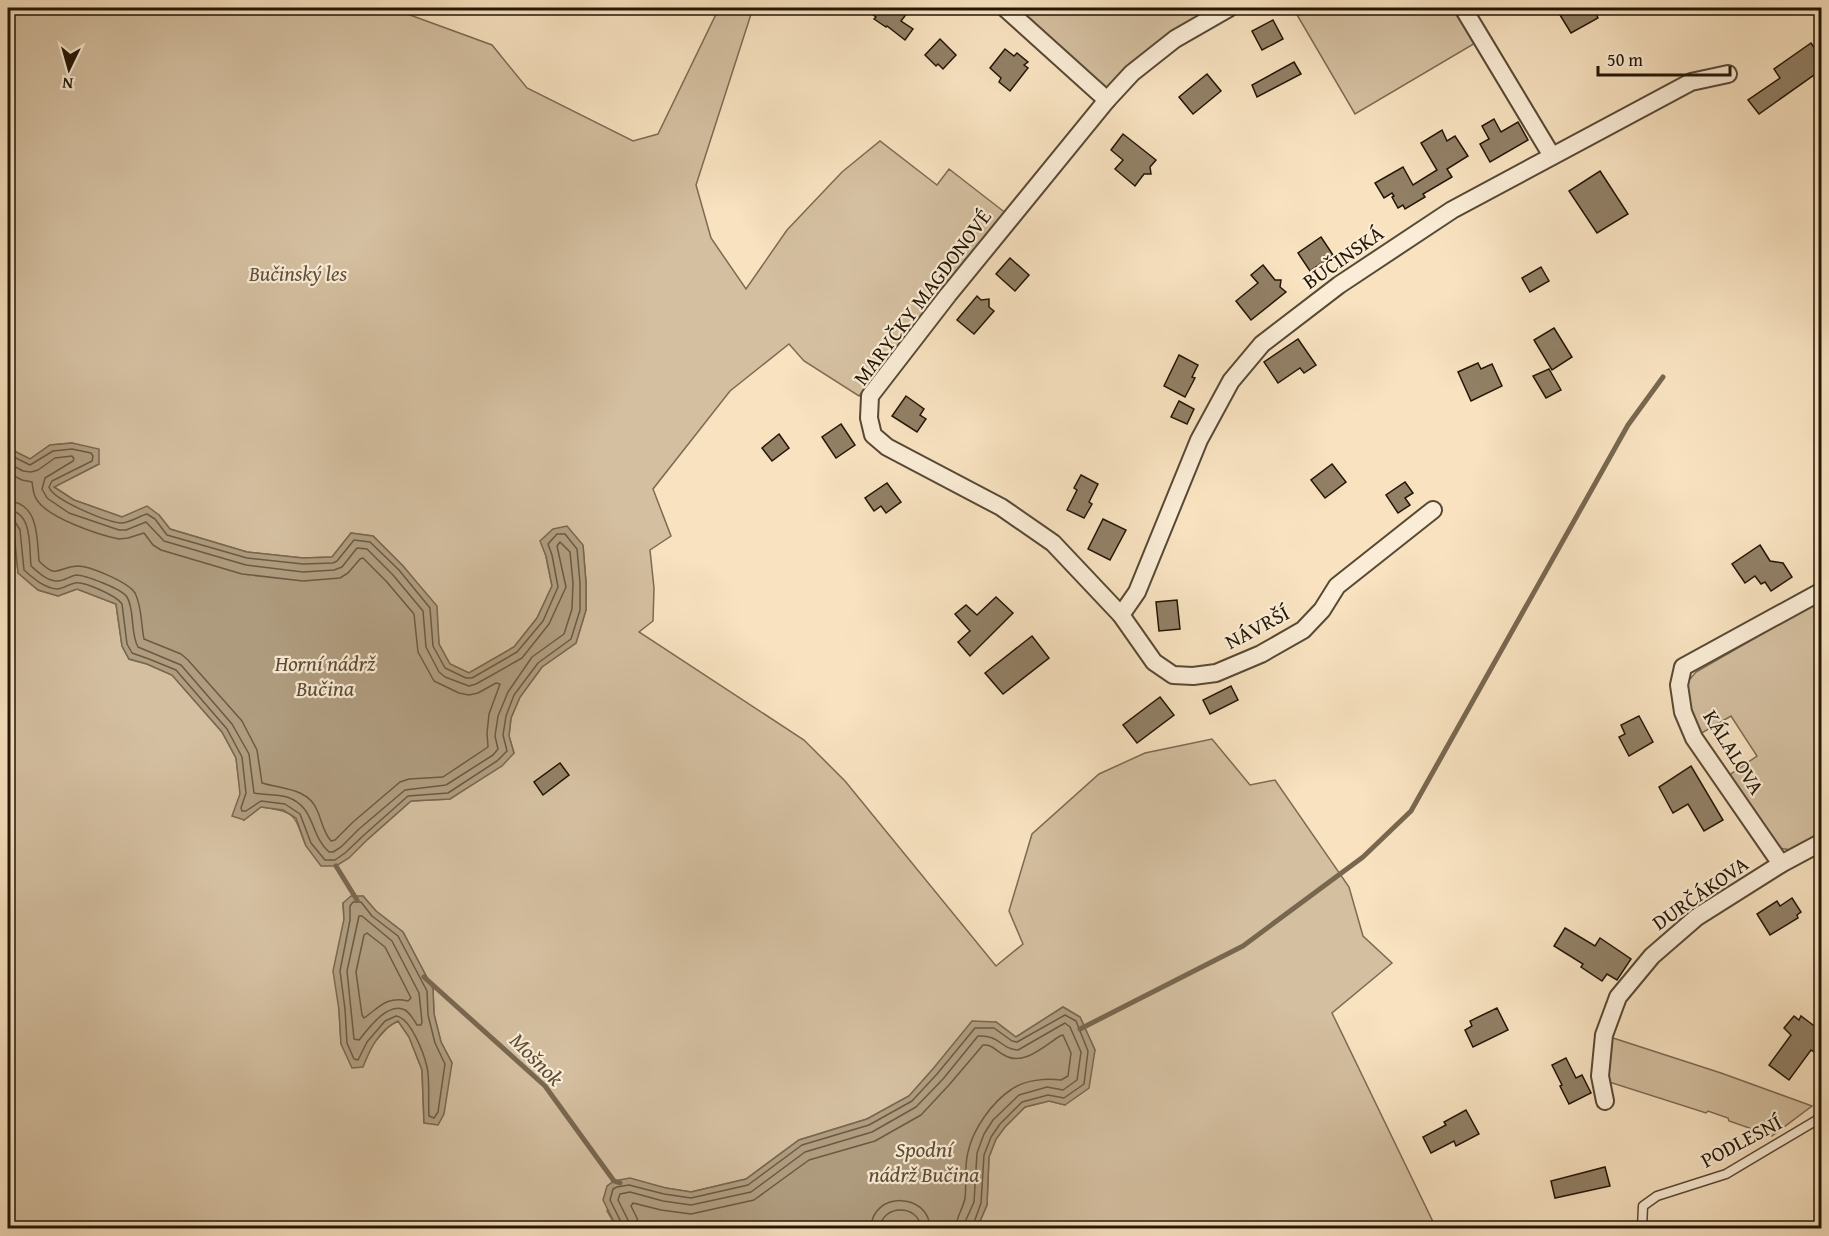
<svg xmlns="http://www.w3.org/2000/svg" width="1829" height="1236" font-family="'Gentium Book Plus',serif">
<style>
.green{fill:#d4bfa0;stroke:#7c6a52;stroke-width:1.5;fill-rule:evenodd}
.water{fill:#b09d80;stroke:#78674f;stroke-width:1.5}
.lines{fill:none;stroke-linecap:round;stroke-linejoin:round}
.shore{stroke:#6a5a42;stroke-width:1.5}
.stream{stroke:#78674f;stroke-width:5}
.building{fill:#928066;stroke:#231605;stroke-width:1.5}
.service-casing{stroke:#584934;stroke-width:11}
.minor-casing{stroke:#584934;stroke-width:20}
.service{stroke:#faecd6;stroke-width:8}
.minor{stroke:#faecd6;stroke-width:16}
.labels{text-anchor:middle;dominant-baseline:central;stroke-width:4.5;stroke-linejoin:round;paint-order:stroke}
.street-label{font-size:21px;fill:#231605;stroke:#faecd6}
.park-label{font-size:21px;font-style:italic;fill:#61513b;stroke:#faecd6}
.water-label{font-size:22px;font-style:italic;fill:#5b4c36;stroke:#faecd6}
</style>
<rect width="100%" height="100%" fill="#f8e2c0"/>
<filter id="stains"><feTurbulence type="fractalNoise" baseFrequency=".00333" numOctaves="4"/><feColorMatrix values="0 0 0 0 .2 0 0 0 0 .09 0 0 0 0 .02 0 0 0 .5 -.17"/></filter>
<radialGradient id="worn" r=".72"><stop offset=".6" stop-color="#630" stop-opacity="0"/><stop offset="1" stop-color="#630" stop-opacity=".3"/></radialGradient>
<g class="green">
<path d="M8,8H391L492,45L527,88L633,141L658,134L719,8H753L696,185L711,238L746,289L787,230L842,172L880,141L937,185L949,169L1007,214L936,296L859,396L804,361L789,344L730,391L653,489L671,536L650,550L654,588L653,621L639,632L804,740L845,781L996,966L1023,944L1009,911L1032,834L1099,774L1145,753L1212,739L1250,785L1275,780L1349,887L1363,936L1392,963L1332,1013L1436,1228H977L987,1205L989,1157L996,1139L1005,1127L1025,1107L1049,1101L1065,1105L1095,1050L1080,1017L1063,1007L1016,1037L996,1022L932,1070L909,1096L867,1119L799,1140L746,1179L691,1192L666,1188L607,1211L617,1228H8V520L14,531L18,573L38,590L58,596L77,589L116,604L122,646L129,659L147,664L172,675L222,732L236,758L244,820L261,807C298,812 293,814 306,846L368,839L411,801L450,799L514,753L509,736L511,718L520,697L542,667L576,643L586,610V582L583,546L541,541L546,556L552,586L537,618L514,647L469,673L450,664L439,644L436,606L403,566L373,536L351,533L332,557L303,558L247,552L170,529L159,515L122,517L74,500L54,487L99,464L72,443L50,445L30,459L8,448ZM363,896L376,911L403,932L433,989L434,1014L441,1042L452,1063L424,1123L422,1070L409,1037L398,1021L389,1026L371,1046L341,1044L339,1010L344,919L343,903Z"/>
<path d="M1014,8H1219L1106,93Z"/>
<path d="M1293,8H1456L1477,42L1355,114Z"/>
<path d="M1821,600V834L1791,850L1779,848L1728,776L1757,756L1731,716L1700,734L1689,710L1684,686L1696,672Z"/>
<path d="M1610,1037L1721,1073L1812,1106L1772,1136L1729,1121L1728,1118L1708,1111L1706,1113L1609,1082L1607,1059Z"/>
</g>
<g class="water">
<path d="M72,443L99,449V464L54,487L74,500L122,517L147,506L159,515L170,529L247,552L303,558L332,557L351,533L373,536L403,566L437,606L439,644L450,664L469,673L514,647L537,618L552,586L546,556L540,541L553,529L567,526L583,545L586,583V610L576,643L542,667L520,697L511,718L509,736L514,753L502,766L450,799L411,801L368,839L349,858L336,866H321L306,846L296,818L283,810L261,807L244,820L232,816L240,794L236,758L222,732L172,675L147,664L129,659L122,646L116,604L77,589L58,596L38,590L18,573L14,531L8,520V448L30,459L50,445Z"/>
<path d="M351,896H363L376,911L403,932L433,989L434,1014L441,1042L452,1063L444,1114L438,1125L424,1123L422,1070L409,1037L398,1021C379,1030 370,1049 363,1067L352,1068L341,1044L339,1010L333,971L344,919L343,903Z"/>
<path d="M1063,1007L1080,1017L1095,1050L1089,1088L1065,1105L1049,1101L1025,1107L1005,1127L996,1139L989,1157L987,1205L977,1228H911L899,1223L890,1228H617L603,1200L607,1186L614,1181L630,1178L666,1188L691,1192L746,1179L799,1140L867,1119L909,1096L932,1070L972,1021L996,1022L1016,1037Z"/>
</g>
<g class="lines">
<g class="shore">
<path d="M8,454L30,465L53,451L72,449L91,453L93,456L92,461L52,481L49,487C53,500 105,521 120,523C128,524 139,516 147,514L155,519L167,535L247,558L303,564L333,563L337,561L354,540L370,542L399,570L430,608L433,646L445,668L466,678H472L517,652L543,621L558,587L552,555L548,544L557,534H565L577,549L580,583V610L571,639L538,663L514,695L506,716L503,735L507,751L497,761L448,793L408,796L364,835L345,853L335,860H325L311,843L300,814L285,804L261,801L246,811H242L241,808L246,793L242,757L227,729L176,670L149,659L132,653L127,644L122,604C117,596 84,581 75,583C69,584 63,589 57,589C44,588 33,578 24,570L20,530L14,520L8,518"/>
<path d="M8,463L23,471L31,472L38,470L55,458L72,456L74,459L73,461L45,478L42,489L47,498L69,513L119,530H126L146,522L164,541L246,565L303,572L334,570L342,567L357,548L367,549L393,575L423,611L426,647L439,672L445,677L469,686L476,684L522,658L549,624L566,587L557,546L560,542L570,552L573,583L572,609L564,634L532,657L508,692L498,716L495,736L498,749L493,755L446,785L405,790L359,829L341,847L333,852H329C309,834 316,807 287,797C276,794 264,795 254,793L249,754L232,724L181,665L138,647C130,633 135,610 127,597C122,589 85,575 76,575C70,576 64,581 58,581C48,582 38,572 31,566C29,547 33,512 8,510"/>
<path d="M8,473L22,480L32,482C33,488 33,495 37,500C48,518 99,535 119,539L128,538L144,533L153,545L161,550L242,574L303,581L340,578L348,573L360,559L363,558L386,581L414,614L418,652L434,681L459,693L469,695L478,693L496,683L500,684L489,714L487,733L488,747L443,777L409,779L400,782L353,822L335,840L331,841C323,832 322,821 317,810C308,788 281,789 262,783L257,750L242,721L188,660L181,654L144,639C141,625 142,606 135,593C128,582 90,566 77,566C58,567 57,580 39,561C37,538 39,503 8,501"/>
<path d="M353,902H361L372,916L398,936L427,991L428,1015L435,1043L445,1064L438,1112L434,1118L429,1116C428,1102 430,1080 427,1067C424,1054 411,1018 396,1016L385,1021L367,1042L358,1060L354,1059L347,1043L345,1009L340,971L350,920V906Z"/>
<path d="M359,916H362L392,941L419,993L422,1022L421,1025H417C414,1020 410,1013 405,1010C388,1001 368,1029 359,1040L354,1039L347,971Z"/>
<path d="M367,933L385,947L411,998L408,1001C386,996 380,1007 364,1018L362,1015L356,972L364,935Z"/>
<path d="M622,1228V1224L610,1200L613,1189L617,1187L629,1185L664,1194L691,1198L748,1185L802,1145L869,1125L912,1101L937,1074L975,1028H994L1012,1041L1017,1042L1065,1015L1076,1021L1088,1051L1084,1084L1064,1098L1048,1095L1022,1102L1000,1124L991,1137L984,1155L981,1203L972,1228"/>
<path d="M630,1228L629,1222L618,1200L620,1194L630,1192L663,1201L691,1205L751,1192L805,1152L872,1132L916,1107L943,1079L978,1036C1001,1035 1000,1049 1018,1050L1065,1023L1070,1027L1081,1052L1077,1080L1063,1090L1047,1087L1019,1095L993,1120L984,1134L977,1153L974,1202L965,1222V1228"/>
<path d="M639,1228L637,1218L631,1206L633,1203L661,1210L691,1214L754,1200L809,1160L875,1141L921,1115L949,1085L983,1045C992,1044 996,1051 1004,1055C1023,1067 1044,1046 1060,1036L1063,1035L1071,1053L1068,1076L1061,1080C1046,1078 1025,1080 1012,1089C992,1102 973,1129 968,1152C964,1167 967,1183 965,1198C963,1209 956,1217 956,1228"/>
<path d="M871,1228C872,1191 929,1192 930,1228"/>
<path d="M880,1228C882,1204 919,1204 921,1228"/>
</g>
<g class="stream">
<path d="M336,866L357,900"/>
<path d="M424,977L545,1086L614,1181L620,1183"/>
<path d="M1080,1029L1243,946L1363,857L1411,811L1628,425L1663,377"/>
</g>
</g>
<g class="building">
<path d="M868,8H911L901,21L913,29L905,40L887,26L886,27L874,19L876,17L866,10Z"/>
<path d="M1572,8H1593L1598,18L1571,33L1560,15Z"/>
<path d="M1273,20L1283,39L1262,50L1252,31Z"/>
<path d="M940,39L956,55L943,69L938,64L936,66L925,55Z"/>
<path d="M1811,43L1821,58V70L1759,114L1748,100L1780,78L1774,69Z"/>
<path d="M1005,49L1014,56L1017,53L1028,62L1024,65L1028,68L1010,91L999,82L1001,78L990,68Z"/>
<path d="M1294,62L1301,74L1257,97L1252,85Z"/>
<path d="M1207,74L1221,91L1193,114L1179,97Z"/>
<path d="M1494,119L1501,132L1518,122L1528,140L1490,162L1480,144L1489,139L1482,126Z"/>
<path d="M1442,130L1447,141L1455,136L1468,156L1447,169L1452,177L1423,194L1425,197L1405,209L1403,205L1398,208L1392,197L1394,196L1392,193L1384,198L1375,183L1403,167L1413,185L1437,170L1421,143Z"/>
<path d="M1123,134L1156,160L1150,167L1151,174H1144L1135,186L1115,169L1123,160L1111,150Z"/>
<path d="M1600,171L1628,214L1597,233L1569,191Z"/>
<path d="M1321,237L1333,255L1310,271L1298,253Z"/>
<path d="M1010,258L1029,275L1015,291L996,274Z"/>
<path d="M1263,265L1275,280H1281L1280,287L1286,292L1251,320L1236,301L1258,283L1251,275Z"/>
<path d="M1541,267L1549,281L1530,292L1522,278Z"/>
<path d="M977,296L981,300L989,299V307L994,311L974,334L957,320Z"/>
<path d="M1554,328L1572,357L1552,370L1534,340Z"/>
<path d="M1298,339L1316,365L1304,373L1300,368L1278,383L1264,362Z"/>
<path d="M1179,355L1198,365L1192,377L1195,378L1185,397L1164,386Z"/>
<path d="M1478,363L1481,369L1492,364L1502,386L1471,401L1458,372Z"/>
<path d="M1549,369L1561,390L1546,398L1533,376Z"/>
<path d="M906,396L924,409L920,415L926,419L917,432L892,416Z"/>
<path d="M1179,401L1194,409L1187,424L1171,417Z"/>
<path d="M841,424L855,445L836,458L822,437Z"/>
<path d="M779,434L789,448L772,461L762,448Z"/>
<path d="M1332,464L1346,482L1325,498L1311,480Z"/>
<path d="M1081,475L1098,484L1089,502L1092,504L1084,518L1067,510L1077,490L1074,488Z"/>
<path d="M1405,482L1413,493L1405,498L1410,505L1398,513L1386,495Z"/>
<path d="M887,483L901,502L886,513L881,506L874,511L865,498Z"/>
<path d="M1103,519L1126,530L1110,560L1088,549Z"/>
<path d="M1760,545L1770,561L1783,563L1792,577L1771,591L1765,582L1761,584L1755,576L1745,583L1732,564Z"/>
<path d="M996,597L1013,613L970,656L958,642L970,631L955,614L966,605L977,615Z"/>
<path d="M1177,600L1180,629L1159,631L1156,602Z"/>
<path d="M1032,636L1049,658L1003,694L985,673Z"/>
<path d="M1231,686L1238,700L1210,714L1203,700Z"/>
<path d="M1160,697L1174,715L1137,743L1123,725Z"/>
<path d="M1639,716L1653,742L1629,756L1619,737L1625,734L1621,725Z"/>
<path d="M560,763L569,775L543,795L534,782Z"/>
<path d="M1691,766L1723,820L1704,831L1688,804L1673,813L1659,787Z"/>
<path d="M1792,898L1801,912L1797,915L1798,918L1770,935L1757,914L1777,901L1780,906Z"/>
<path d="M1565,928L1595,946L1600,938L1631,959L1617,980L1607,974L1602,981L1581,967L1583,964L1554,946Z"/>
<path d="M1497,1008L1508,1030L1473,1047L1465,1030L1472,1026L1470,1021Z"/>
<path d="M1794,1016L1799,1020L1801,1016L1821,1031V1042L1814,1052L1811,1050L1789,1080L1769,1065L1791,1035L1784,1028Z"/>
<path d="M1566,1058L1576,1078L1582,1075L1591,1093L1569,1104L1560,1086L1562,1085L1552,1065Z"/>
<path d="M1466,1110L1479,1134L1456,1146L1454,1141L1431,1153L1423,1137L1446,1125L1444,1122Z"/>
<path d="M1605,1167L1610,1186L1555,1198L1551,1181Z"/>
</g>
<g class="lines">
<defs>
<path id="service" d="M1642,1228L1643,1206L1657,1196L1726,1174L1822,1117"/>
<g id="minor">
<path d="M1005,8L1107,100"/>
<path d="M1229,8L1175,39L1132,73L1107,100L948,295L870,396L869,418L873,435L887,447L1001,507L1053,543L1121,615L1154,662L1173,675L1193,676L1216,673L1261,654L1303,630L1322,610L1337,586L1433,510"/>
<path d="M1463,8L1552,156"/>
<path d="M1121,615L1137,592L1199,440L1231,381L1262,344L1339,285L1452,210L1691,82L1728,74"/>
<path d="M1781,864L1694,738L1683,712L1679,685L1683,667L1822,591"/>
<path d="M1605,1101L1600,1076L1604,1035L1618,997L1652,956L1697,917L1781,864L1822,842"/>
</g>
</defs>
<use href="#service" class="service-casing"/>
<use href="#minor" class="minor-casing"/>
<use href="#service" class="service"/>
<use href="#minor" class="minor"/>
</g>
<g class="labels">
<g class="street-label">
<text transform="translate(1343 257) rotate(-35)">BUČINSKÁ</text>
<text transform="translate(922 297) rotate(-53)">MARYČKY MAGDONOVÉ</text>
<text transform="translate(1257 627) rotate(-28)">NÁVRŠÍ</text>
<text transform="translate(1734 752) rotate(58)">KÁLALOVA</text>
<text transform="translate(1700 893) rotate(-35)">DURČÁKOVA</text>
<text transform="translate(1741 1141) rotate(-28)">PODLESNÍ</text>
</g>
<g class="park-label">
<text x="298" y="273">Bučinský les</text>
</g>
<g class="water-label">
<text x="325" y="663">Horní nádrž<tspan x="325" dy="25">Bučina</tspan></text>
<text transform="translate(537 1059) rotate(45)">Mošnok</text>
<text x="924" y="1149">Spodní<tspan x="924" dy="25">nádrž Bučina</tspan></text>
</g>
</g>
<rect width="1829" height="1236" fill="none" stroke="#f8e2c0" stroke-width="30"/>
<rect x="9" y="9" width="1811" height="1218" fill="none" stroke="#231605" stroke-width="3"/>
<rect x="15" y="15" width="1799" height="1206" fill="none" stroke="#231605" stroke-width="1.5"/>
<g transform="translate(69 69) rotate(185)" stroke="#faecd6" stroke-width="4.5" paint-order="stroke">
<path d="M0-4.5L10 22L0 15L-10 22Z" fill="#231605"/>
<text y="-9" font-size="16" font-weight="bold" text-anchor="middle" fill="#231605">N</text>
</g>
<path d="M1598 66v9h132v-9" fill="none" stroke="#231605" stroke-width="3"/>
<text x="1607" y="66" font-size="18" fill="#231605" stroke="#faecd6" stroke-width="4.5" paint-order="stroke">50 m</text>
<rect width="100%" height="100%" filter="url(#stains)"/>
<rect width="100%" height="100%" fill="url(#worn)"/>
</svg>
